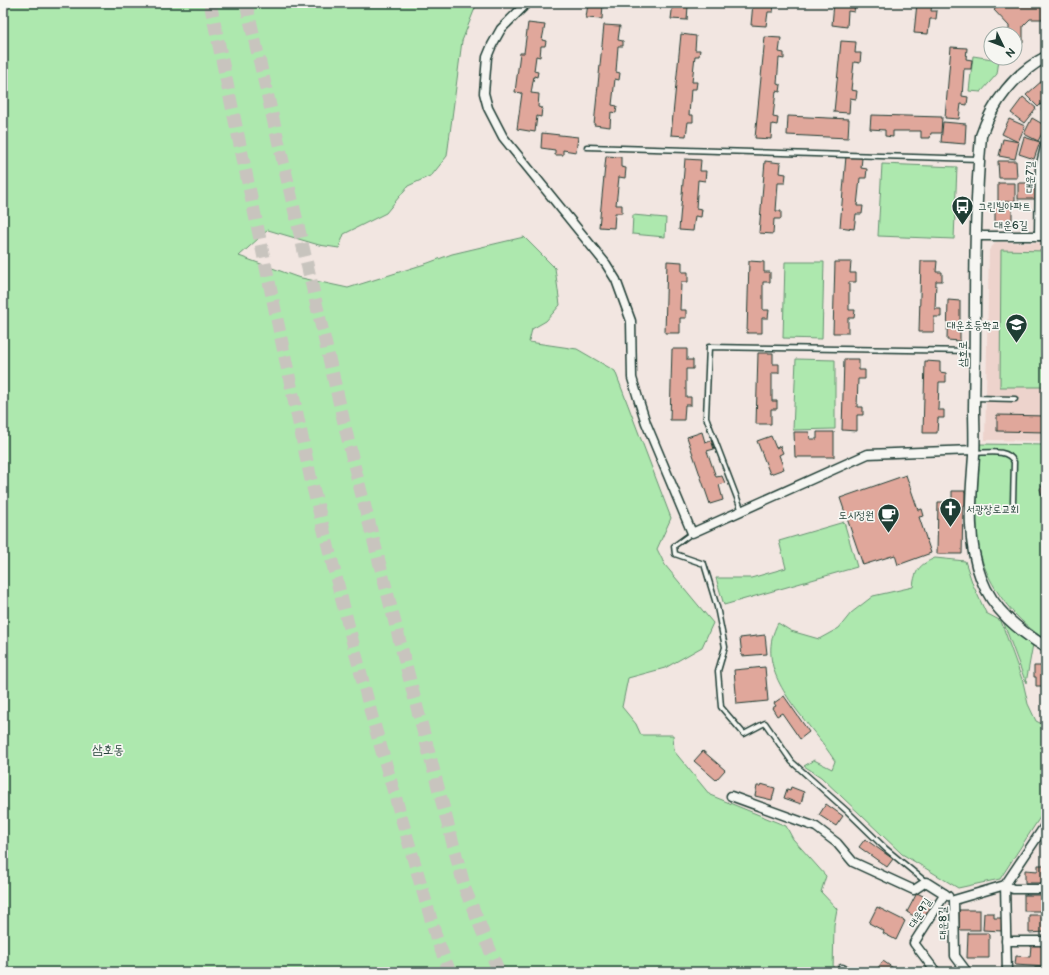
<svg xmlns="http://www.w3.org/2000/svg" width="1049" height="975" font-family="'Balsamiq Sans','Poor Story',sans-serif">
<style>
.built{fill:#edd3cc}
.green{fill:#ade8ae;stroke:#669271}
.building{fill:#e0a79b;stroke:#1f3d34}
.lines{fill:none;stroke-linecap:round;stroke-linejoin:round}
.trunk-tunnel{stroke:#c8c4be;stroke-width:13;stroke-dasharray:13 6;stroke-linecap:butt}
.service-casing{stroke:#1f3d34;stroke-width:7}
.minor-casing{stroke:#1f3d34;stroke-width:11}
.tertiary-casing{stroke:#1f3d34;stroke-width:13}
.service{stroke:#f6f6f2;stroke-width:4}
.minor{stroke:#f6f6f2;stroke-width:8}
.tertiary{stroke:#f6f6f2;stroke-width:10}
.labels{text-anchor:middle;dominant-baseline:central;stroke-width:3.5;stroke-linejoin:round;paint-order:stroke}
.street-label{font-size:11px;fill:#1f3d34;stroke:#f6f6f2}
.poi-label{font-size:11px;fill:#1f3d34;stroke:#f6f6f2;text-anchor:start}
.quarter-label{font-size:13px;fill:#1f3d34;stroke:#f6f6f2}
</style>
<rect width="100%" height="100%" fill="#f2e6e1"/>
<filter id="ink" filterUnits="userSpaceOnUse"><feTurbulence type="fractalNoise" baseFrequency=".025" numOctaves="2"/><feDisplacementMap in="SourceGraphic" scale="8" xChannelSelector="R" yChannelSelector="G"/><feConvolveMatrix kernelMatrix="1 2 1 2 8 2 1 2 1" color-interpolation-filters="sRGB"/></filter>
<g filter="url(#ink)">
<path class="built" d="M996,242L1046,243V441L985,440L989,250Z"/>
<g class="green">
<path d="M3,3H477L462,41L447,156L432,175L408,186L386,213L344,234L339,248L319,245L268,230L239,256L297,277L348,288L428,263L452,254L524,237L555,268L560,305L546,321L532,329L529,342L577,349L615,371L671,518L657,549L665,565L713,623L702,647L665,668L628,678L622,707L636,724L641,735H673L674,751L710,795L786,826L793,839L826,876L821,892L837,909L834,925L833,972H3Z"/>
<path d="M973,56L999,60L997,74L981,92L969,91Z"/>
<path d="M882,164L957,167L954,239L878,236Z"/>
<path d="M633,215L666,218L665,237L632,234Z"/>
<path d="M1001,250L1046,251V387H1000Z"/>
<path d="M785,262H824L822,339L783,338Z"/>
<path d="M796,359L835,360V429L793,430Z"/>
<path d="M980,444L1046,445V640C1017,621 993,593 982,560C972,529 979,478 980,444Z"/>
<path d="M844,522L857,567L724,605L716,578H751L786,568L779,541Z"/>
<path d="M935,558L965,561L973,585L986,613L1001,621L1023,682L1028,704L1036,721L1046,726V808L1000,879L958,888L902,854L821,777L804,766L814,760L832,769L835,761C828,751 821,740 813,731C789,700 756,664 778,623L791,631L819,639L839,628L851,613L873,596L913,587C915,570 919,565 935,558Z"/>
<path d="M1003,621L1033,644L1026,683Z"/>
</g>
<g class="building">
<path d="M588,3H610L603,4L602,19L586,18Z"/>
<path d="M673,3H693V6H688L687,20L671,19Z"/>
<path d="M753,3H769V5H774L773,12H768L766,26L751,25Z"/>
<path d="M834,3L855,4L854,12L848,11L847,27L832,25Z"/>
<path d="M917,3H932L931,11H937L936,19H930L928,34L914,33Z"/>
<path d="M1002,3L1046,5V19H1030L1023,26V43L1015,42V34H1009V26L994,10Z"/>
<path d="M528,23L545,25L542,40L546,41L545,46H541L540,57L536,56L534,71L538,72L537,77L534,76L531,93L539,94L538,107L542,108L541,117L537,116L535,132L517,129L522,93L515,92L520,53H524Z"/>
<path d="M604,25L620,26L618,40L623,41V46H618L616,72L620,73L619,80L615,79L612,105L617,106L616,113L611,112L610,127L594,125Z"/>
<path d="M681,34L696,36L695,50H700L699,56H695L692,82H697L696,89H691L689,115H693V122H688L686,136L671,135Z"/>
<path d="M765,37L781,38L779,52L784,53V59L779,58L777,84L781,85L780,92L776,91L773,117L778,118L777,125L772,124L771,139L755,138Z"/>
<path d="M841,41L856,42L855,53H861L860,63L854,62L851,90L857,91L856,99L850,98L849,113L834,112Z"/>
<path d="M951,47L967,48L966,59L972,60L971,69H964L962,96L968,97L967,105L961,104L959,119L945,118Z"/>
<path d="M1043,80L1046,83V99L1038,107L1026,95Z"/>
<path d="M1023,97L1036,108L1024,123L1011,113Z"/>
<path d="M1046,104V114L1041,109Z"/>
<path d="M871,115L942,117L941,133H931L930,138H921V131H893V137L885,136V130L870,129Z"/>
<path d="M788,116L849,119L848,138L787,135Z"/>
<path d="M1032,118L1046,126L1038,141L1024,134Z"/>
<path d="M1009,119L1025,126L1018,142L1002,134Z"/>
<path d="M943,122L966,124L965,144L941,142Z"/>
<path d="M542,133L578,137L576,152L563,150V155H555V150L541,148Z"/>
<path d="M1024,137L1040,142L1034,159L1019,154Z"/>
<path d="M1003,139L1019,142L1015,159L999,156Z"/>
<path d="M606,156L621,157V167L626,168L625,178L619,177L616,205H622V213H615L614,228L599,227Z"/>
<path d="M846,156L862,158L861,168L867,169L866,178H860L857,206H863L862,214H856L854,229L840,227Z"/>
<path d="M685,159L701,160L700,171H706L705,181L698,180L696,208L702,209L701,217L695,216L693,231L679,230Z"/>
<path d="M765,161L781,163L780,173L786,174L785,183H778L776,211H781V219H774L773,234L759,233Z"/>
<path d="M998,161H1016L1017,178H999Z"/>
<path d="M998,183H1015V201L998,202Z"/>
<rect x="1018" y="183" width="17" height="16"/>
<path d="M1012,204V226L1002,227L995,221V205Z"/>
<path d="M667,261L682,262V272H688V282H681L680,310H686V318H680V333H665Z"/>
<path d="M749,261L764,262V272H770V282H763V310H769L768,318H762V333H747Z"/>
<path d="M921,261H937L936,272H942V281H936L935,309H941V317H934V332H919Z"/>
<path d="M835,262H851L850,273H856V282H849V310H855L854,318H848V333H833Z"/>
<path d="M948,300L960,301V341L947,340Z"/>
<path d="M672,349H687V360H693V369H686V397H691V405H685L684,420H670Z"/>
<path d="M758,353H773V364H779V373H772V401H777V409H771V424H756Z"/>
<path d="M844,359H859V370H865V379H858L857,407H863V415H857V431L842,430Z"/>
<path d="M925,361L940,362V372L946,373V382H939L938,410H944V418H938L937,433H923Z"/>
<path d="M997,415L1046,416V432L997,431Z"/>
<path d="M702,432L705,442L711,440L714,449L707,451L716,477L722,476L725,483L719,485L723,500L710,504L687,437Z"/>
<path d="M794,432H809L810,439H817V432H834V457H795Z"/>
<path d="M771,436L776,448L780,446L783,453L779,455L784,469L770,474L757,441Z"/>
<path d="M906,475L918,510L922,509L924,516L919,517L931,553L898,565L895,555L863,565L840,498Z"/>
<path d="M1046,479V499L1042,496L1040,489Z"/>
<path d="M952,491H965V505H963L962,554H937L938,502H952Z"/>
<path d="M765,635L767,654L742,656L740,638Z"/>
<path d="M1034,666H1046V686H1036V677H1034Z"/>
<path d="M765,667L768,701L737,704L734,670Z"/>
<path d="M784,696L809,732L800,739L782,713L777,716L772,708L776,706L774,703Z"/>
<path d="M703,751L725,770L716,780L694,761Z"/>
<path d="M761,784L775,788L772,800L755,796L757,786H760Z"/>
<path d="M791,787L804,792L801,804L784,798L787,789L790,790Z"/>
<path d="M826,804L843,816L836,826L819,815Z"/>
<path d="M865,839L893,859L887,867L859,847Z"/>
<path d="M1038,865H1046L1045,883H1025V870L1038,871Z"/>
<path d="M917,893L935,902L924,922L907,912Z"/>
<rect x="1024" y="895" width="21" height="16"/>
<path d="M877,907L905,921L896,940L883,933L884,931L869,923Z"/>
<rect x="959" y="910" width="21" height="20"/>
<path d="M984,913H994V918H1003L1002,931L983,930Z"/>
<path d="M1029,915H1046V932L1029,933Z"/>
<path d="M968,933H989V958H967Z"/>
<path d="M1031,945L1046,946V967L1015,965L1016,956L1030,957Z"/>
<path d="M883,961L899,972H875Z"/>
<rect x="1035" y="968" width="11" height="4"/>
</g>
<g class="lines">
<g class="trunk-tunnel">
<path d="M210,3L311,480L372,717L437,940L450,972"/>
<path d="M246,3L353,461L415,700L465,889L499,972"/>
</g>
<defs>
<g id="service">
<path d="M587,147L979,159"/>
<path d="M975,398L1015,399"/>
<path d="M974,453C987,453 1008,448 1014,462L1013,502"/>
<path d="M742,511L706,417L709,347L974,351"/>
<path d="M692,533L674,546L675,554L704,564L717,607L725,647L718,671L721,707L744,734L765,723L792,762L848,812L886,849L926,882"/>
</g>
<g id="minor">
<path d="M527,3L501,29L492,45L487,57L484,93L488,108L503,137L606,264L616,280L631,321L632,378L638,398L646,423L692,533L868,454L973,450"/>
<path d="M977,236H1046"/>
<path d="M1039,236L1040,168L1046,143"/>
<path d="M731,796L816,827L837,843L853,862L914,890L926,882L945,894"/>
<path d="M1006,941H1046"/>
<path d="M842,969L848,972"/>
<path d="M936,972L914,943L945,894L948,896"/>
<path d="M967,972L955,956L954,900L1005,885L1046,824"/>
<path d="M1007,972L1005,885L1013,889H1046"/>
</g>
<path id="tertiary" d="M1046,57C1015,73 992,103 981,136C973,226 976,317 974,408C974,424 975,440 974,456C971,497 966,539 981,578C993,610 1018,630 1046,647"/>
</defs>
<use href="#service" class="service-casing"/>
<use href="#minor" class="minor-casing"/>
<use href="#tertiary" class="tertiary-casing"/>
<use href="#service" class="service"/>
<use href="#minor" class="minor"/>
<use href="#tertiary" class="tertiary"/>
</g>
</g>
<defs>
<symbol id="bus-pin" viewBox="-11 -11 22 30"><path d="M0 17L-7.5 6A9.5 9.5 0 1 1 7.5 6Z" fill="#1f3d34" stroke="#f6f6f2"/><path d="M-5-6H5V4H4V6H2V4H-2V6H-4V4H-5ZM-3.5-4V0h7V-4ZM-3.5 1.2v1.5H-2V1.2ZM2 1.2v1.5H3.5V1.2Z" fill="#fff"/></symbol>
<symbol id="school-pin" viewBox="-11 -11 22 30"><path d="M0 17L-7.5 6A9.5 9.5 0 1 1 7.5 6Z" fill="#1f3d34" stroke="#f6f6f2"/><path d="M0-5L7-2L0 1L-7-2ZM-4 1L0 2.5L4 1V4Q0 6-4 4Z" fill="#fff"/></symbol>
<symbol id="church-pin" viewBox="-11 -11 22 30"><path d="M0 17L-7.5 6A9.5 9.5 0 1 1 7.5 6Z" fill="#1f3d34" stroke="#f6f6f2"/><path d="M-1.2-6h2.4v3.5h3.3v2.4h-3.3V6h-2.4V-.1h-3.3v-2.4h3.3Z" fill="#fff"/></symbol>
<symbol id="cafe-pin" viewBox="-11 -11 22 30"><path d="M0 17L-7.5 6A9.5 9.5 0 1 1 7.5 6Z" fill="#1f3d34" stroke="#f6f6f2"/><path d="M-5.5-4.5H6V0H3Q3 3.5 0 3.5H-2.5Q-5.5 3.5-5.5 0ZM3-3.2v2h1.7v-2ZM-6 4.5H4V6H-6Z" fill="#fff"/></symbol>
</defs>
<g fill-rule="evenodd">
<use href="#bus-pin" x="950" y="194" width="25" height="34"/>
<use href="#school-pin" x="1004" y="312" width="25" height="34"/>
<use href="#church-pin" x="938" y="496" width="25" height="34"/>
<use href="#cafe-pin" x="876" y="502" width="25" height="34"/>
</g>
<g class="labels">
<g class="street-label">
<text transform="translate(1030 177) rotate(-88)">대운7길</text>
<text x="1011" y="225">대운6길</text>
<text transform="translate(963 354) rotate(-89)">삼호로</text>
<text transform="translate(920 913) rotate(-58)">대운9길</text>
<text transform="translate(943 923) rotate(-91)">대운8길</text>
</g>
<g class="poi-label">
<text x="978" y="206">그린빌아파트</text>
<text x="1000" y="325" text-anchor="end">대운초등학교</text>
<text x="966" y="509">서광장로교회</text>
<text x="874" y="515" text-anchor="end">도시정원</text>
</g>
<g class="quarter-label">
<text x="108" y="750">삼호동</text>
</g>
</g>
<rect width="1049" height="975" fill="none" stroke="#f6f6f2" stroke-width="16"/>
<rect x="8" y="8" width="1033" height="959" fill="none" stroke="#1f3d34" stroke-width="1.5" filter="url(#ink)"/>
<g transform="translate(1003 46) rotate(133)"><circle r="19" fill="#f6f6f2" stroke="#a0aca6"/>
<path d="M0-3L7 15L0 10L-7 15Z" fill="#1f3d34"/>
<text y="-6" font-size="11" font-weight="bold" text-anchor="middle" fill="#1f3d34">N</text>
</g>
</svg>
